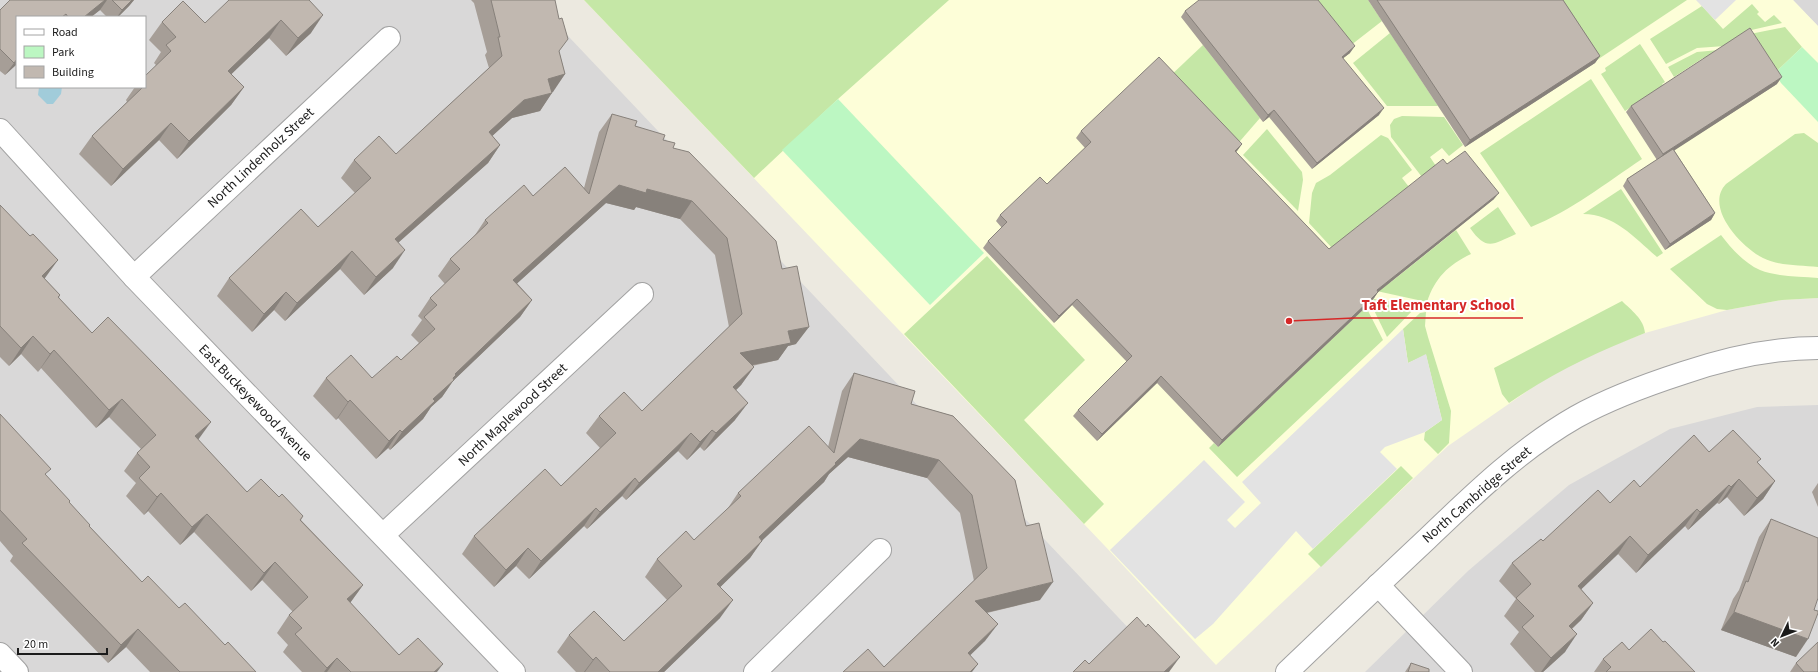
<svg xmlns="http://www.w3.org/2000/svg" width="1818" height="672" font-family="'Source Sans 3',sans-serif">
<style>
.residential{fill:#d9d8d8;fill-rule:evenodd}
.education{fill:#fdfed8}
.grass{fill:#c5e7a6}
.park{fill:#bcf7c2}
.parking{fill:#e3e3e3}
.water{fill:#a1ccda}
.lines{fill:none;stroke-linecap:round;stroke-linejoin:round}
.minor-casing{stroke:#a2a2a2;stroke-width:24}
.tertiary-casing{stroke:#a2a2a2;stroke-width:24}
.minor{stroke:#fff;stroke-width:22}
.tertiary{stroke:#fff;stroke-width:22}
.wall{fill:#a69e97}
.shaded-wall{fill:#87817b}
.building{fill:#c1b8b0;stroke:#87817b}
.labels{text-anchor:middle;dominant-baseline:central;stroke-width:4;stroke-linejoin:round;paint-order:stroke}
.street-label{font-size:14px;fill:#1b1b1b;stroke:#fff}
.leader{fill:none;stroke:#d62828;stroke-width:1.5}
.callout-dot{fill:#d62828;stroke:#fff;stroke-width:1.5}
.callout-label{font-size:15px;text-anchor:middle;font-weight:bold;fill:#d62828;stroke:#fff;stroke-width:4;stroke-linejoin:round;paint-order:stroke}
</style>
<rect width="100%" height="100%" fill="#ece9e0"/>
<g class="residential">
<path d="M0,0H534L1170,672H0ZM17,17H145V87H17Z"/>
<path d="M1793,0H1818V26Z"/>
<path d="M1818,405V672H1365L1468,571L1569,485L1670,429L1757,407Z"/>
</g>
<path class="education" d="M584,0H1793L1818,26V298L1782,300L1727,310L1645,333L1599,351L1549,376L1448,446L1216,665L1104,545Z"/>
<g class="grass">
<path d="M584,0H949L838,99L754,178Z"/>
<path d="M1308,0H1368L1382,21L1346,49Z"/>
<path d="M1558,0H1687L1597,60Z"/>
<path d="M1752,4L1759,12L1757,14L1765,22L1774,15L1782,23L1747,31L1725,46L1697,48L1666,64L1650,39L1702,6L1723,29Z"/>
<path d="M1785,27L1802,47L1775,73L1750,34Z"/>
<path d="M1390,33L1438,106H1387L1353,63Z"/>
<path d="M1640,44L1665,82L1662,84L1664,86L1625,111L1601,74L1606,71L1605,68Z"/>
<path d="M1203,45L1260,118L1234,148L1168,78Z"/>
<path d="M1719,50L1705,60L1703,58L1674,77L1668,67L1697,52Z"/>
<path d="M1591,79L1642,159C1606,183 1571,211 1531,227L1480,153Z"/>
<path d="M1402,116L1444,117L1463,145L1449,156L1442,148L1430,157L1436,166L1422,177L1391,137L1390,125L1394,119Z"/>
<path d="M1267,129L1302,172L1303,180L1298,211L1243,155Z"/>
<path d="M1804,133L1818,143V267C1800,265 1779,266 1763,258C1741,247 1704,207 1726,184L1795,134Z"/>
<path d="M1381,135L1388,138L1412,170L1402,178L1409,187L1332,248L1309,223L1312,193L1316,183L1330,175Z"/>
<path d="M1621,189L1663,253L1657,257C1635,238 1614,214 1583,214Z"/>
<path d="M1498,207L1516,234C1493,244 1487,252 1470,228Z"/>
<path d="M1456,230L1471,254C1448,265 1435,278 1427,302L1372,290L1391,282Z"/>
<path d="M1721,235C1731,248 1744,263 1760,270C1777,277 1800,276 1818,278V298L1782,300L1727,310L1717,309L1707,304L1670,269Z"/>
<path d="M987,256L1085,360L1024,420L1104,504L1084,524L904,334Z"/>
<path d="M1374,299L1413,305L1415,308L1387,337L1370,302Z"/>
<path d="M1622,301C1631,310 1644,319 1645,333C1597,352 1552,373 1509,403L1502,394L1494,368Z"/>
<path d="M1366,307L1383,340L1237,477L1209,448L1214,443L1218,447Z"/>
<path d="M1426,312L1425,326L1428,337L1451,411L1449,443L1438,454L1424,440L1425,432L1442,420L1426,355L1408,363L1403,329L1420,313Z"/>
<path d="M1401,466L1413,478L1321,567L1308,554Z"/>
</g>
<g class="park">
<path d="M1802,47L1818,63V122L1781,83L1775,73Z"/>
<path d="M838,99L984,253L930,305L782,150Z"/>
</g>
<g class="parking">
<path d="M1696,0H1736L1715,20Z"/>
<path d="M1403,329L1408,363L1426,354L1442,420L1425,432L1385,447L1380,452L1397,469L1313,549L1296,531L1213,624L1195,639L1110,550L1204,460L1245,502L1227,520L1235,528L1261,503L1242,482Z"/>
</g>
<path class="water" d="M39,87H62L61,94L53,104H47L38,95Z"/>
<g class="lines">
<defs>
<g id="minor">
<path d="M0,130L134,277L514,672"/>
<path d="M134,277L389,38"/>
<path d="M383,535L642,294"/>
<path d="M1378,585L1461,672"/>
<path d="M0,654L17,672"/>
<path d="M755,672L880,550"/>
</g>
<path id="tertiary" d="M1287,672C1333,628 1380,583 1427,539C1473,495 1520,449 1576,417C1610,398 1646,385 1683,373C1727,358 1771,348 1818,348"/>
</defs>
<use href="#minor" class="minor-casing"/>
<use href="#tertiary" class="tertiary-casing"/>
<use href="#minor" class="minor"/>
<use href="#tertiary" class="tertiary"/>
</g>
<g class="wall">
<path d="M10,0H134L129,6L118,17H107L100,10L91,17H17V64L5,75L0,71V10Z"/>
<path d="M309,0L311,33L286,56L269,38L231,74L244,87L231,105L177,159L159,140L111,186L79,154L92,136L127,102L126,100L135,87H145L156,65L154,63L161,52L149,40L162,22L205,23Z"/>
<path d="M471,0H555L559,51L565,74L552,92L540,111L512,118L492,136L500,145L488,163L398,243L393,268L364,295L340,269L285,321L274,310L252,332L217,296L229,278L318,227L355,193L341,178L354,160L396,154L489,68L485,55L487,52L474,3Z"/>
<path d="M1368,0H1563L1600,56L1595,63L1465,147Z"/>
<path d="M1185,11L1350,53L1343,58L1379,115L1312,169L1269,117L1263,122L1181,17Z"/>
<path d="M1777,84L1674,150L1715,213L1711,220L1665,250L1623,186L1627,179L1657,160L1626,112L1631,106Z"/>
<path d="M612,114L663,140L673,148L796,344L788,346L778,360L752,366L754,367L741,385L736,390L735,420L704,451L700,447L687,460L678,451L626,500L622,496L587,529L584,526L529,579L516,566L494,587L462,554L474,536L561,486L600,448L586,433L599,416L642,411L729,327L715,255L680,219L636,207L634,210L606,203L517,283L532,300L520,317L453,381L442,397L431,407L423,419L390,450L388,448L376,459L338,418L336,420L313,396L326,378H372L401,360L419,343L411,335L422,320L418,316L430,298L445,284L438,276L450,259L473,238L485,220L533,196L584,188L599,132Z"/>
<path d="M1081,131L1242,144L1236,152L1329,249L1447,164L1494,199L1378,292L1374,298L1366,307L1218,447L1157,383L1097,441L1073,416L1078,410L1127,362L1072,305L1054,323L983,248L988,241L1002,228L996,221L1000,215L1047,184L1085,148L1076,138Z"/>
<path d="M0,205L45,279L60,295L59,298L92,333L198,440L247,492L279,497L303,516L301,520L363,585L350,603L399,655L437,672H302L283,652L288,645L277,633L289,615L293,612L262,580L251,591L194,532L180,545L148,511L144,515L126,496L136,483L124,471L137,453L141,449L109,417L96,428L41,368L38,372L21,354L9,366L0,357Z"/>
<path d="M854,373L911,404L953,416L1040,600L987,613L985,641L884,667L974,581L960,513L927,478L848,457L829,474L824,482L762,540L750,558L720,587V618L664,672H576L557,652L569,635L624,641L667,600L645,577L657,559L694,540L726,511L738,493L828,447L842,391Z"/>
<path d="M0,414L46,476L89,526L142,582L179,608L225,645L256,672H150L126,647L108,663L10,561L13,556L0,541Z"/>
<path d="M1709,452L1758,463L1775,481L1763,499L1744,516L1727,497L1719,504L1717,503L1688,530L1685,526L1636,573L1618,554L1581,589L1593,603L1581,620L1572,629L1565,652L1543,672H1535L1510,644L1519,632L1504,616L1516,599L1499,581L1512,563L1543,541L1610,503L1640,487Z"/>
<path d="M1818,483V507L1812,492Z"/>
<path d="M1771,519L1796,657L1721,630L1733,599L1739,590L1759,537Z"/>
<path d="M1629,650L1695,672H1594L1603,659Z"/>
<path d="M1411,663L1429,672H1405Z"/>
<path d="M1796,663L1818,672H1790Z"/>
</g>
<g class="shaded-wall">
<path d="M105,0H107L100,10L91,17H84Z"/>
<path d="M132,0H134L129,6L118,17H117L122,10Z"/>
<path d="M323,15L311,33L286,56L298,38Z"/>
<path d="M281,20L269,38L216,89L228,71Z"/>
<path d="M1355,46L1350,53L1337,63L1342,57Z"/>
<path d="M1600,56L1595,63L1465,147L1470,140Z"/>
<path d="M17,59V64L5,75Z"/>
<path d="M565,74L553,92L536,96L548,79Z"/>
<path d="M1782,77L1777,84L1658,161L1663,154Z"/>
<path d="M244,87L231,105L177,159L189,141Z"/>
<path d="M552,93L540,111L512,118L477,150L489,132L524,100Z"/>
<path d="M1384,108L1379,115L1312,169L1317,163Z"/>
<path d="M1274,110L1269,117L1263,122L1268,115Z"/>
<path d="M171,123L159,140L111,186L123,169Z"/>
<path d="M1242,144L1237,151L1230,158L1235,151Z"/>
<path d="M500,145L488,163L382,257L395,239Z"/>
<path d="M619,185L647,189L692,201L680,219L636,207L634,210L606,203L501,298L513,280Z"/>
<path d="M1499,193L1494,199L1372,297L1377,290Z"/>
<path d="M1715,213L1711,220L1665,250L1670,244Z"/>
<path d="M405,250L393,268L364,295L376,277Z"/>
<path d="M352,251L340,269L285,321L297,303Z"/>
<path d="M58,260L45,278L29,294L42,276Z"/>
<path d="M286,292L274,310L252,332L264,314Z"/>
<path d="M1378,292L1374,298L1366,307L1218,447L1222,440Z"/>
<path d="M1077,299L1072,305L1054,323L1059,316Z"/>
<path d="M532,300L520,317L453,381L442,397L431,407L423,419L390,450L402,432L433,399L455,374Z"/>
<path d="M809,327L796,344L788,346L778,360L727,370L740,353L788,331Z"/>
<path d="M33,336L21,354L9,366L21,348Z"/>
<path d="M54,350L41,368L38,372L50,354Z"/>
<path d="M754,367L741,385L721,405L733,387Z"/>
<path d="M1161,376L1157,383L1097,441L1102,434Z"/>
<path d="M122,399L109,417L96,428L109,410Z"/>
<path d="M350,400L338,418L336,420L348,402Z"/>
<path d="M748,403L735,420L704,451L716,433Z"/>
<path d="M211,422L198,440L182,454L195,436Z"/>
<path d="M400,430L388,448L376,459L389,441Z"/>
<path d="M712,430L700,447L687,460L700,442Z"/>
<path d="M691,433L678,451L626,500L639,483Z"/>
<path d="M860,439L939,460L927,478L848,457L829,474L824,482L747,555L759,537L835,463Z"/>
<path d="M635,478L622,496L587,529L600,512Z"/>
<path d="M1739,479L1727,497L1719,504L1731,487Z"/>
<path d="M1775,481L1763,499L1744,516L1757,498Z"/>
<path d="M1729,485L1717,503L1688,530L1700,512Z"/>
<path d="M161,493L148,511L144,515L157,497Z"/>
<path d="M596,508L584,526L529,579L541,561Z"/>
<path d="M1697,509L1685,526L1636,573L1648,555Z"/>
<path d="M207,514L194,532L180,545L192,527Z"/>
<path d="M1630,536L1618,554L1566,604L1578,586Z"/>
<path d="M762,541L750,558L705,602L717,584Z"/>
<path d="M528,548L516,566L494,587L506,570Z"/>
<path d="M275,562L262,580L251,591L264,573Z"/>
<path d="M1053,582L1040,600L963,618L975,601Z"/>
<path d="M363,585L350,603L347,599Z"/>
<path d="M733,600L720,618L664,672H658Z"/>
<path d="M1593,603L1581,620L1556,643L1569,626Z"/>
<path d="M1734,612L1808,639L1796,657L1721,630Z"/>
<path d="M998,624L985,641L955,670L968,653Z"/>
<path d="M138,629L126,647L108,663L121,645Z"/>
<path d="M1577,634L1565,652L1543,672H1541L1551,658Z"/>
<path d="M596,657L585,672H584L593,660Z"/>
<path d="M1180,657L1169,672H1164Z"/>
<path d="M337,658L327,672H324L327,668Z"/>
<path d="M443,664L437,672H434Z"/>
<path d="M978,664L972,672H970Z"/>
</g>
<g class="building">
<path d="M10,0H105L84,17H68L66,14L62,17H17V59L14,63L0,49V10Z"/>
<path d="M112,0H132L122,10Z"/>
<path d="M229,0H309L323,15L298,38L281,20L228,71L244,87L189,141L171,123L123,169L92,136L143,87H145V76L171,51L166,45L176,37L162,22L183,1L205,23Z"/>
<path d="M491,0H555L559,19L562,18L568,39L559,51L565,74L548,79L552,93L524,100L489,132L500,145L395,239L405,250L376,277L352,251L297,303L286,292L264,314L229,278L301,209L318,227L371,178L354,160L379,136L396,154L502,56L498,37H500Z"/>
<path d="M1199,0H1318L1355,46L1342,57L1384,108L1317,163L1274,110L1268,115L1185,11Z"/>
<path d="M1377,0H1563L1600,56L1470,140Z"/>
<path d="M1750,28L1782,77L1663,154L1631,106Z"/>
<path d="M1159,57L1242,144L1235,151L1329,249L1443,159L1447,164L1465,151L1499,193L1377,290L1378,292L1370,300L1222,440L1161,376L1102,434L1078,410L1132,356L1077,299L1059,316L988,241L1007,222L1000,215L1040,177L1047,184L1091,142L1081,131Z"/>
<path d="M612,114L637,121L635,126L665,135L663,140L675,143L673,148L689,152L776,241L782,269L797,266L809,327L788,331L791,343L740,353L754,367L733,387L748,403L716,433L712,430L700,442L691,433L639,483L635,478L600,512L596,508L541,561L528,548L506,570L474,536L545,469L561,486L616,433L599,416L624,392L642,411L742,314L727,238L692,201L647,189L646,193L619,185L513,280L532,300L455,374L456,375L453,378L454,380L433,399L435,401L402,432L400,430L389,441L350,400L348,402L326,378L351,355L372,378L397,356L401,360L435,329L424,317L437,305L430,298L460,269L450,259L488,223L485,220L524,185L533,196L565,167L589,194Z"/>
<path d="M1673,149L1715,213L1670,244L1627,179Z"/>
<path d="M0,205L30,236L33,234L58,260L42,276L60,295L58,297L92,333L108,317L211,422L195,436L247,492L261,479L279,497L282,494L303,516L300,520L363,585L347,599L399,655L418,638L443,664L434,672H351L337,658L327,668L295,634L302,628L289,615L308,597L275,562L264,573L207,514L192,527L161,493L157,497L139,478L150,467L137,453L156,435L122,399L109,410L54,350L50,354L33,336L21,348L0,326Z"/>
<path d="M854,373L915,391L911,404L953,416L1015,480L1026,526L1039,523L1053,582L975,601L998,624L968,653L978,664L970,672H843L868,649L884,667L987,568L972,495L939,460L860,439L835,463L836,464L759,537L762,541L717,584L733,600L658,672H610L596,657L593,660L569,635L594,611L624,641L682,586L657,559L686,531L694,540L741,496L738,493L809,426L834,453Z"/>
<path d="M0,414L51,469L45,474L70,501L69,502L90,525L89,526L142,582L148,576L179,608L185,603L225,645L228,642L256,672H180L138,629L121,645L22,543L27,539L0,510Z"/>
<path d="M1733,430L1761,459L1757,462L1775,481L1757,498L1739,479L1731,487L1729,485L1700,512L1697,509L1648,555L1630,536L1578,586L1593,603L1569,626L1577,634L1551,658L1522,627L1534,616L1516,598L1531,584L1512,563L1541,539L1543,541L1598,490L1610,503L1634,480L1640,487L1694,435L1709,452Z"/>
<path d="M1771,519L1818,538V598L1814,610L1818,611V613L1808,639L1734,612L1746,581L1748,582Z"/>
<path d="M1137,617L1146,627L1148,624L1180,657L1164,672H1073L1085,660L1089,664Z"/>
<path d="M1651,629L1663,642L1665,641L1695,672H1606L1611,667L1603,659L1622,642L1629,650Z"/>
<path d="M1818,642V672H1804L1796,663Z"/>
<path d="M1411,663L1429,669V672H1408Z"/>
</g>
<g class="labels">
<g class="street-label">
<text transform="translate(261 158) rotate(-43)">North Lindenholz Street</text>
<text transform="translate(255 403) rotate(46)">East Buckeyewood Avenue</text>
<text transform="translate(513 415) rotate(-43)">North Maplewood Street</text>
<text transform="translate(1477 495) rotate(-41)">North Cambridge Street</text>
</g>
</g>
<path class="leader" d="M1289 321L1354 318H1523"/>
<circle class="callout-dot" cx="1289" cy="321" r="4"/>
<g class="callout-label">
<text x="1438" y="310">Taft Elementary School</text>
</g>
<rect x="16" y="16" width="130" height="72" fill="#ffffff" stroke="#a4a4a4"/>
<rect x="24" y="29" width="20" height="6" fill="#ffffff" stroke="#a4a4a4"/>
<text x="52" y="36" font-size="12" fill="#1b1b1b">Road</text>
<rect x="24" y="46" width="20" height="12" fill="#bcf7c2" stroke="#a4a4a4"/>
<text x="52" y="56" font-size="12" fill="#1b1b1b">Park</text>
<rect x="24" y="66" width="20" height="12" fill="#c1b8b0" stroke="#a4a4a4"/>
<text x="52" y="76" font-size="12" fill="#1b1b1b">Building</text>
<g transform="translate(1782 636) rotate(227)" stroke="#ffffff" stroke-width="3" paint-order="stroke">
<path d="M0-3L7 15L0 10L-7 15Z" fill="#1b1b1b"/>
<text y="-6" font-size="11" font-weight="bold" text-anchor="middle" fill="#1b1b1b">N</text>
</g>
<path d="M18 648v6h89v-6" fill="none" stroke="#1b1b1b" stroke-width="2"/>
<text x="24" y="648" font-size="12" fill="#1b1b1b" stroke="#ffffff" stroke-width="3" paint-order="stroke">20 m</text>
</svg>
